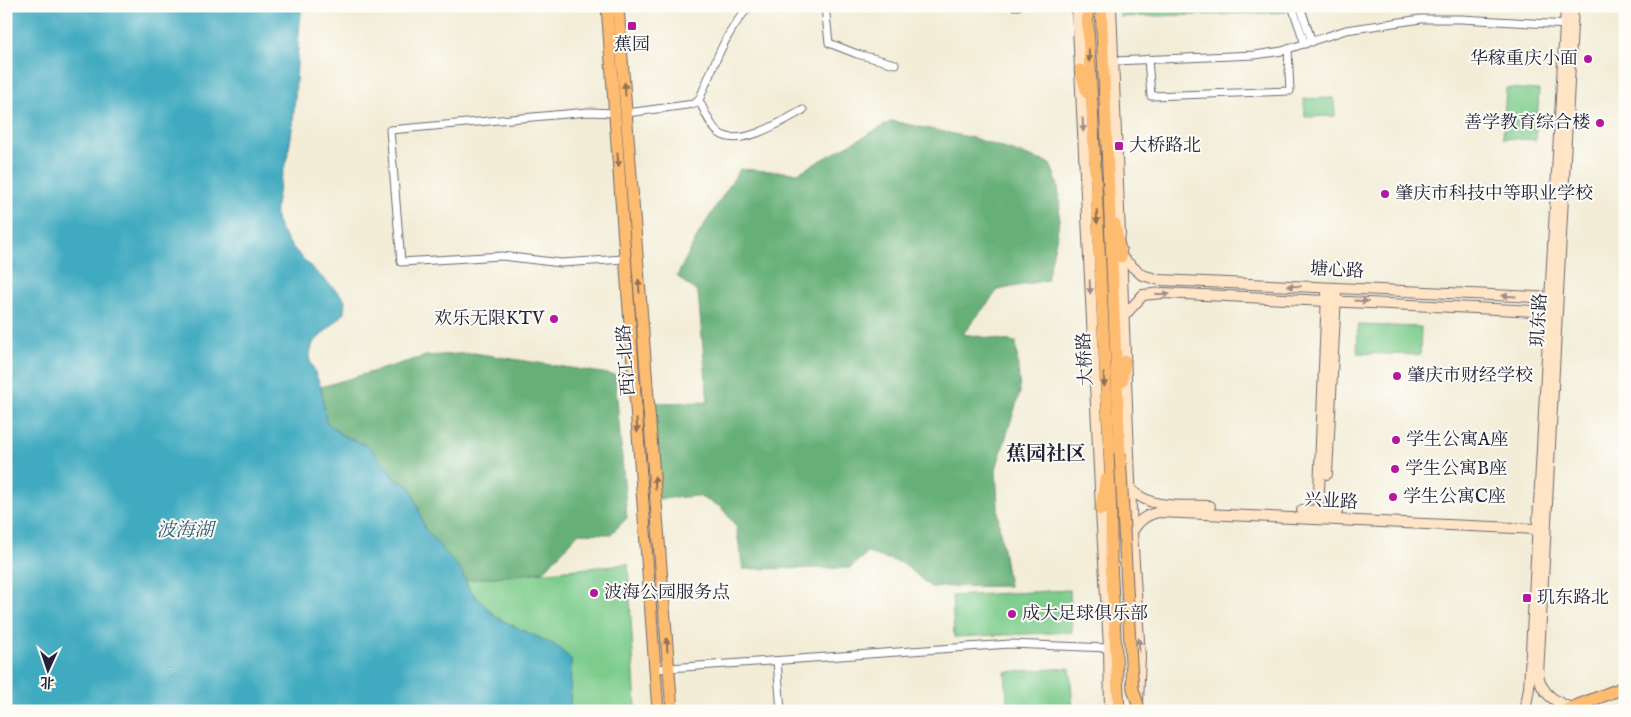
<svg xmlns="http://www.w3.org/2000/svg" width="1631" height="717" font-family="'IM FELL English','Noto Serif SC',serif">
<style>
.green{fill:#7dcc8c;stroke:#507764}
.forest{fill:#66b078;stroke:#44695a}
.water{fill:#41aac0;stroke:#32667e}
.lines{fill:none;stroke-linecap:round;stroke-linejoin:round}
.street-casing{stroke:#6b6972;stroke-width:9}
.secondary-casing{stroke:#6b6972;stroke-width:12}
.primary-casing{stroke:#6b6972;stroke-width:13}
.highway-casing{stroke:#6b6972;stroke-width:14}
.street{stroke:#fff;stroke-width:7}
.secondary{stroke:#ffe4c6;stroke-width:10}
.primary{stroke:#febc70;stroke-width:11}
.highway{stroke:#febc70;stroke-width:12}
.primary-bridge-casing{stroke:#6b6972;stroke-width:13;stroke-linecap:butt}
.primary-bridge{stroke:#febc70;stroke-width:11}
.oneway{fill:#906f56}
.oneway2{fill:#9c8d87}
.poi-dot{fill:#b5179e;stroke:#fdfcf7;stroke-width:2}
.labels{text-anchor:middle;dominant-baseline:central;stroke-width:4;stroke-linejoin:round;paint-order:stroke}
.poi-label{font-size:18px;fill:#22223b;stroke:#fdfcf7;text-anchor:start}
.street-label{font-size:18px;fill:#22223b;stroke:#fdfcf7}
.water-label{font-size:19px;font-style:italic;fill:#305f77;stroke:#fdfcf7}
.quarter-label{font-size:20px;font-weight:bold;fill:#22223b;stroke:#fdfcf7}
</style>
<rect width="100%" height="100%" fill="#fdfcf7"/>
<filter id="ink" filterUnits="userSpaceOnUse"><feTurbulence type="fractalNoise" baseFrequency=".02" numOctaves="2"/><feDisplacementMap in="SourceGraphic" scale="10" xChannelSelector="R" yChannelSelector="G"/><feConvolveMatrix kernelMatrix="1 2 1 2 8 2 1 2 1" color-interpolation-filters="sRGB"/></filter>
<filter id="wash" filterUnits="userSpaceOnUse"><feTurbulence type="fractalNoise" baseFrequency=".0096" numOctaves="4" result="noise"/><feDisplacementMap in="SourceGraphic" scale="20" xChannelSelector="R" yChannelSelector="G"/><feGaussianBlur stdDeviation="1.12" result="paint"/><feColorMatrix in="noise" values="0 0 0 0 0 0 0 0 0 0 0 0 0 0 0 0 0 1.4 0 .05"/><feComposite in="paint" operator="in"/></filter>
<g filter="url(#wash)">
<rect width="100%" height="100%" fill="#f3edd7"/>
<g class="green">
<path d="M1120,6H1285L1286,12L1120,17Z"/>
<path d="M1506,88L1539,90L1536,140L1503,138Z"/>
<path d="M1334,98L1335,116L1305,117L1304,99Z"/>
<path d="M1358,325L1421,327L1420,355L1357,353Z"/>
<path d="M628,564L636,711H570L571,659C538,631 483,624 465,580Z"/>
<path d="M1070,590L1072,632L954,637L952,596Z"/>
<path d="M1070,668L1073,711H1008L1005,672Z"/>
</g>
<g class="forest">
<path d="M892,121L973,138L1049,163C1070,199 1055,242 1047,280L998,290L963,334L1016,342L1020,392L996,469L999,525L1009,586L931,587L902,563L867,553L850,568L743,569L736,526L721,507L698,496L658,499L651,403L708,402L698,293L677,276L699,233L740,169L798,173Z"/>
<path d="M474,353L615,375L627,518L611,534L579,533L544,571L465,580L461,571L425,529L411,487L396,479L370,447L342,435L326,422L321,387L426,356Z"/>
</g>
<path class="water" d="M6,6H302C295,55 298,106 288,154C284,170 272,207 277,222C288,250 324,278 345,299L344,314L313,343L309,358L321,387L326,422L342,435L370,447L396,479L411,487L425,529L461,571L469,589L497,618L555,645L571,659L570,711H6Z"/>
</g>
<g filter="url(#ink)">
<g class="lines">
<defs>
<g id="street">
<path d="M825,6L829,43L857,54L895,64"/>
<path d="M1014,6H1018"/>
<path d="M1292,6L1305,44"/>
<path d="M1300,6L1312,42"/>
<path d="M1148,59L1151,96L1290,91L1288,49"/>
<path d="M1114,61L1255,55L1282,51L1346,30L1421,19H1461L1569,25"/>
<path d="M699,100C704,110 710,126 719,133C739,149 785,120 803,110"/>
<path d="M615,113L588,112L390,130L401,262L502,256L561,263L624,259"/>
<path d="M627,113L694,104L699,100C714,66 724,33 750,6"/>
<path d="M777,661L781,711"/>
<path d="M655,669L1010,644L1109,648"/>
</g>
<g id="secondary">
<path d="M1077,6L1101,510L1109,648L1110,711"/>
<path d="M1111,6L1120,235"/>
<path d="M1121,250L1132,532L1140,656L1138,704"/>
<path d="M1121,257L1142,275L1160,280L1557,298"/>
<path d="M1124,316L1143,295L1163,293L1556,312"/>
<path d="M1327,474L1336,294"/>
<path d="M1130,489C1152,510 1181,505 1210,506"/>
<path d="M1302,510L1337,512"/>
<path d="M1318,516L1327,293"/>
<path d="M1132,532C1139,520 1146,515 1159,512L1537,529"/>
<path d="M1571,708C1554,701 1542,694 1538,675L1573,6"/>
<path d="M1525,711L1529,688L1566,6"/>
</g>
<g id="primary">
<path d="M607,6L658,711"/>
<path d="M618,6L672,711"/>
<path d="M1087,6L1111,485V561L1119,711"/>
<path d="M1101,6L1120,453"/>
<path d="M1080,70L1087,93"/>
<path d="M1115,224L1121,257"/>
<path d="M1122,381L1125,361"/>
<path d="M1101,510L1105,480"/>
</g>
<path id="highway" d="M1564,711L1625,687"/>
</defs>
<use href="#street" class="street-casing"/>
<use href="#secondary" class="secondary-casing"/>
<use href="#primary" class="primary-casing"/>
<use href="#highway" class="highway-casing"/>
<use href="#street" class="street"/>
<use href="#secondary" class="secondary"/>
<use href="#primary" class="primary"/>
<use href="#highway" class="highway"/>
<defs>
<path id="primary-bridge" d="M1120,453L1131,663L1133,689L1140,711"/>
</defs>
<use href="#primary-bridge" class="primary-bridge-casing"/>
<use href="#primary-bridge" class="primary-bridge"/>
</g>
<defs><path id="oneway-solid" d="M-6-.8H1V-3.2L6.5 0L1 3.2V.8H-6Z" transform="scale(1.25)"/></defs>
<g class="oneway">
<use href="#oneway-solid" transform="translate(1089 55) rotate(88)"/>
<use href="#oneway-solid" transform="translate(625 89) rotate(-94)"/>
<use href="#oneway-solid" transform="translate(618 160) rotate(86)"/>
<use href="#oneway-solid" transform="translate(1097 217) rotate(87)"/>
<use href="#oneway-solid" transform="translate(639 286) rotate(-94)"/>
<use href="#oneway-solid" transform="translate(1104 380) rotate(87)"/>
<use href="#oneway-solid" transform="translate(637 426) rotate(86)"/>
<use href="#oneway-solid" transform="translate(655 483) rotate(-94)"/>
<use href="#oneway-solid" transform="translate(667 645) rotate(-94)"/>
</g>
<g class="oneway2">
<use href="#oneway-solid" transform="translate(1083 125) rotate(87)"/>
<use href="#oneway-solid" transform="translate(1294 286) rotate(-178)"/>
<use href="#oneway-solid" transform="translate(1090 287) rotate(87)"/>
<use href="#oneway-solid" transform="translate(1163 294)"/>
<use href="#oneway-solid" transform="translate(1509 296) rotate(-177)"/>
<use href="#oneway-solid" transform="translate(1361 301) rotate(3)"/>
<use href="#oneway-solid" transform="translate(1139 645) rotate(-94)"/>
</g>
</g>
<g class="poi-dot">
<rect x="627" y="21" width="10" height="10" rx="2.5"/>
<circle cx="1588" cy="59" r="5"/>
<circle cx="1600" cy="123" r="5"/>
<rect x="1114" y="141" width="10" height="10" rx="2.5"/>
<circle cx="1385" cy="194" r="5"/>
<circle cx="554" cy="319" r="5"/>
<circle cx="1397" cy="376" r="5"/>
<circle cx="1396" cy="440" r="5"/>
<circle cx="1395" cy="469" r="5"/>
<circle cx="1393" cy="497" r="5"/>
<circle cx="594" cy="593" r="5"/>
<rect x="1522" y="593" width="10" height="10" rx="2.5"/>
<circle cx="1012" cy="614" r="5"/>
</g>
<g class="labels">
<g class="poi-label">
<text x="632" y="45" text-anchor="middle">蕉园</text>
<text x="1578" y="59" text-anchor="end">华稼重庆小面</text>
<text x="1590" y="123" text-anchor="end">善学教育综合楼</text>
<text x="1129" y="146">大桥路北</text>
<text x="1395" y="194">肇庆市科技中等职业学校</text>
<text x="544" y="319" text-anchor="end">欢乐无限KTV</text>
<text x="1407" y="376">肇庆市财经学校</text>
<text x="1406" y="440">学生公寓A座</text>
<text x="1405" y="469">学生公寓B座</text>
<text x="1403" y="497">学生公寓C座</text>
<text x="604" y="593">波海公园服务点</text>
<text x="1537" y="598">玑东路北</text>
<text x="1022" y="614">成大足球俱乐部</text>
</g>
<g class="street-label">
<text transform="translate(1337 271) rotate(3)">塘心路</text>
<text transform="translate(1540 320) rotate(-87)">玑东路</text>
<text transform="translate(1086 359) rotate(-93)">大桥路</text>
<text transform="translate(627 360) rotate(-94)">西江北路</text>
<text transform="translate(1331 502) rotate(3)">兴业路</text>
</g>
<g class="water-label">
<text x="185" y="531">波海湖</text>
</g>
<g class="quarter-label">
<text x="1046" y="454">蕉园社区</text>
</g>
</g>
<rect width="1631" height="717" fill="none" stroke="#fdfcf7" stroke-width="25"/>
<g transform="translate(48 670) rotate(183)" stroke="#fdfcf7" stroke-width="4" paint-order="stroke">
<path d="M0-4L9 19L0 12L-9 19Z" fill="#22223b"/>
<text y="-8" font-size="14" font-weight="bold" text-anchor="middle" fill="#22223b">北</text>
</g>
</svg>
